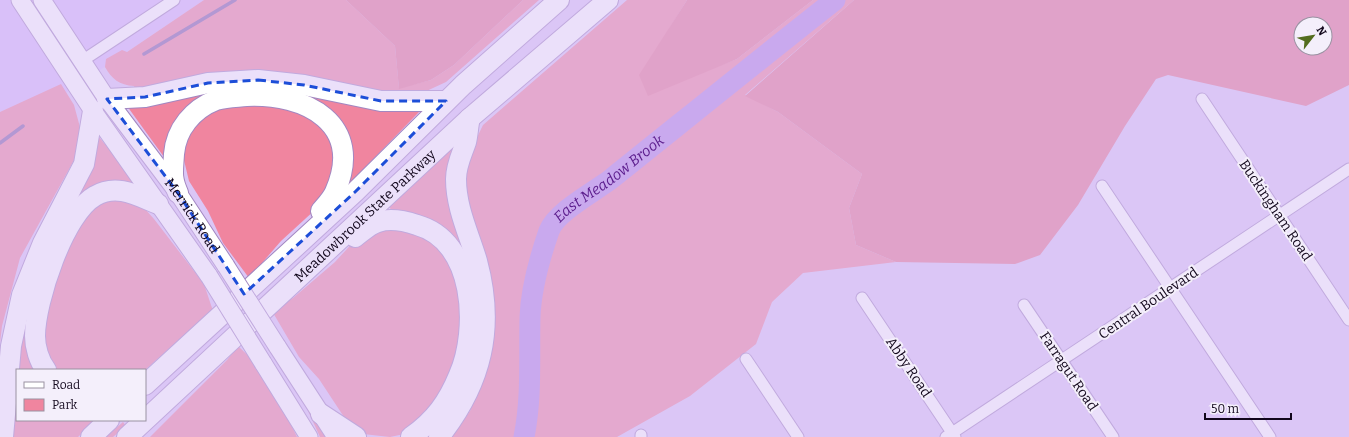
<svg xmlns="http://www.w3.org/2000/svg" width="1349" height="437" font-family="Bitter,serif">
<style>
.built{fill:#d7b9fc}
.green{fill:#f0859f}
.forest{fill:#e67692;fill-rule:evenodd}
.lines{fill:none;stroke-linecap:round;stroke-linejoin:round}
.stream{stroke:#8360a8;stroke-width:3.5}
.river{stroke:#b486e4;stroke-width:21}
.minor-casing{stroke:#a287c1;stroke-width:13}
.primary-casing{stroke:#a287c1;stroke-width:19}
.motorway-casing{stroke:#a287c1;stroke-width:22}
.minor{stroke:#fff;stroke-width:11}
.primary{stroke:#fff;stroke-width:17}
.motorway{stroke:#fff;stroke-width:20}
.primary-bridge-casing{stroke:#a287c1;stroke-width:19;stroke-linecap:butt}
.primary-bridge{stroke:#fff;stroke-width:17}
.marked{fill:none;stroke:#1d4ed8;stroke-width:3;stroke-dasharray:8 5;stroke-linejoin:round}
.labels{text-anchor:middle;stroke-width:4;stroke-linejoin:round;paint-order:stroke}
.street-label{font-size:14px;fill:#12071c;stroke:#f4effb}
.water-label{font-size:15px;font-style:italic;fill:#5b1c8c;stroke:#f4effb}
</style>
<rect width="100%" height="100%" fill="#dbc6f6"/>
<polygon class="built" points="0,0 204,0 60,97 10,108 0,112"/>
<g class="green">
<path d="M204,0h142l49,46 4,42 32,-8 23,-15 69,-65h16l-93,82 -26,12 -285,-3 -1,-5c-15,-1 -22,-7 -29,-19l1,-8 16,-9 5,2z"/>
<polygon points="627,0 687,0 669,29 713,68 737,59 813,0 854,0 745,95 778,112 862,174 849,208 856,245 896,262 803,273 772,302 756,344 690,396 617,437 452,437 470,411 487,362 464,192 469,154 483,125"/>
<polygon points="61,84 74,105 81,131 78,153 20,258 2,326 0,343 0,112"/>
<polygon points="236,85 416,106 419,112 339,194 336,118 225,92 168,157 164,157 127,106"/>
<polygon points="262,101 326,123 339,170 316,209 281,241 249,278 223,243 208,211 189,181 182,152 183,138 201,114 228,102"/>
<path d="M98,136l39,46 -3,5c-15,-4 -31,-4 -44,6 -35,27 -61,105 -60,149 0,8 7,20 11,28h-24v50h79l-18,17h-68c4,-64 8,-132 37,-191 19,-39 40,-67 51,-110z"/>
<path d="M459,138l3,3c-3,7 -6,14 -8,20 -11,40 14,81 23,118 10,41 3,89 -18,124 -7,12 -18,23 -27,34h-12c59,-42 81,-154 23,-206 -14,-12 -33,-15 -51,-18l-3,-8z"/>
<polygon points="112,194 145,209 154,219 204,284 212,308 218,312 199,322 145,370 53,370 43,349 41,322 63,255 81,217"/>
<polygon points="398,225 433,235 455,262 465,332 440,402 409,433 390,437 363,434 344,417 319,379 299,357 272,311 293,298 335,262 357,238"/>
<polygon points="238,346 259,366 276,394 297,437 150,437 227,360"/>
<polygon points="304,402 328,437 320,437"/>
<polygon points="123,422 126,426 113,437 106,437"/>
</g>
<g class="forest">
<polygon points="346,0 523,0 454,65 431,80 399,89 395,46"/>
<polygon points="687,0 813,0 737,59 648,96 639,75"/>
<path d="M854,0h495v85l-43,21 -138,-31 -12,4 -31,47 -47,79 -38,50 -25,9 -119,-2 -40,-17 -7,-37 13,-34 -84,-62 -33,-16zM1301,24h24v24h-24z"/>
</g>
<g class="lines">
<g class="stream">
<polyline points="144,54 235,0"/>
<polyline points="0,143 23,126"/>
</g>
<path class="river" id="s1" d="M524,437c8,-40 5,-80 6,-120 1,-28 10,-60 19,-86 7,-19 45,-39 62,-52 75,-60 149,-120 224,-179"/>
<g class="minor-casing">
<g id="minor">
<polyline points="82,61 174,0"/>
<polyline points="1202,99 1349,320"/>
<polyline points="1102,186 1270,437"/>
<polyline points="862,298 955,437"/>
<polyline points="1024,305 1113,437"/>
<polyline points="746,359 798,437"/>
<polyline points="641,435 641,437"/>
<polyline points="946,437 1349,169"/>
</g>
</g>
<g class="primary-casing">
<g id="primary">
<polyline points="20,0 93,111 209,276"/>
<path id="s2" d="M42,0l65,99 71,94 48,73"/>
<polyline points="277,346 336,437"/>
<polyline points="263,363 309,437"/>
</g>
</g>
<g class="motorway-casing">
<g id="motorway">
<polyline points="107,99 145,97 208,83 258,80 304,85 381,101 446,101"/>
<path d="M178,193c-7,-16 -5,-21 -4,-39 2,-25 19,-45 42,-54 10,-3 21,-3 30,-4 60,-3 119,28 89,96 -3,7 -9,13 -14,19"/>
<path d="M355,237c7,-5 15,-13 23,-15 12,-4 27,-1 39,3 58,16 62,104 42,150 -11,27 -24,45 -48,62"/>
<path d="M46,370c-7,-9 -11,-23 -11,-34 0,-34 29,-123 60,-140 22,-13 43,0 63,8"/>
<polyline points="145,385 355,192 463,85 559,0"/>
<polyline points="321,414 356,437"/>
<polyline points="3,437 11,346 22,295 43,243 84,164 93,111"/>
<polyline points="91,437 109,420"/>
<path id="s3" d="M127,437l343,-319 138,-118"/>
<path d="M439,437c43,-54 56,-109 38,-176 -8,-27 -21,-53 -21,-82 0,-14 6,-25 10,-37 2,-8 2,-17 4,-24"/>
</g>
</g>
<use href="#minor" class="minor"/>
<use href="#primary" class="primary"/>
<use href="#motorway" class="motorway"/>
<g class="primary-bridge-casing">
<g id="primary-bridge">
<polyline points="226,266 277,346"/>
<polyline points="209,276 263,363"/>
</g>
</g>
<use href="#primary-bridge" class="primary-bridge"/>
</g>
<path d="M0 0H1349V437H0ZM258,80l46,5 77,16h65l-91,91 -111,102 -66,-101 -71,-94 38,-2 63,-14z" fill="#dbc6f6" fill-opacity=".55" fill-rule="evenodd"/>
<path class="marked" d="M258,80l46,5 77,16h65l-91,91 -111,102 -66,-101 -71,-94 38,-2 63,-14z"/>
<g class="labels">
<g class="street-label">
<text transform="translate(1276 210) rotate(56)" y="5">Buckingham Road</text>
<text dy="5" stroke="none"><textPath href="#s3" startOffset="325">Meadowbrook State Parkway</textPath></text>
<text dy="5" stroke="none"><textPath href="#s2" startOffset="263">Merrick Road</textPath></text>
<text transform="translate(1148 303) rotate(-34)" y="5">Central Boulevard</text>
<text transform="translate(909 367) rotate(56)" y="5">Abby Road</text>
<text transform="translate(1069 371) rotate(56)" y="5">Farragut Road</text>
</g>
<g class="water-label">
<text dy="5" stroke="none"><textPath href="#s1" startOffset="289">East Meadow Brook</textPath></text>
</g>
</g>
<rect x="16" y="369" width="130" height="52" fill="#f4effb" stroke="#9a92a2"/>
<rect x="24" y="382" width="20" height="6" fill="#ffffff" stroke="#9a92a2"/>
<text x="52" y="389" font-size="12" fill="#12071c">Road</text>
<rect x="24" y="399" width="20" height="12" fill="#f0859f" stroke="#9a92a2"/>
<text x="52" y="409" font-size="12" fill="#12071c">Park</text>
<g transform="translate(1313 36) rotate(59)"><circle r="19" fill="#f4effb" stroke="#9a92a2"/>
<path d="M0-3L7 15L0 10L-7 15Z" fill="#546d1f"/>
<text y="-6" font-size="11" font-weight="bold" text-anchor="middle" fill="#12071c">N</text>
</g>
<path d="M1205 413v6h86v-6" fill="none" stroke="#12071c" stroke-width="2"/>
<text x="1211" y="413" font-size="12" fill="#12071c" stroke="#f4effb" stroke-width="3" paint-order="stroke">50 m</text>
</svg>
